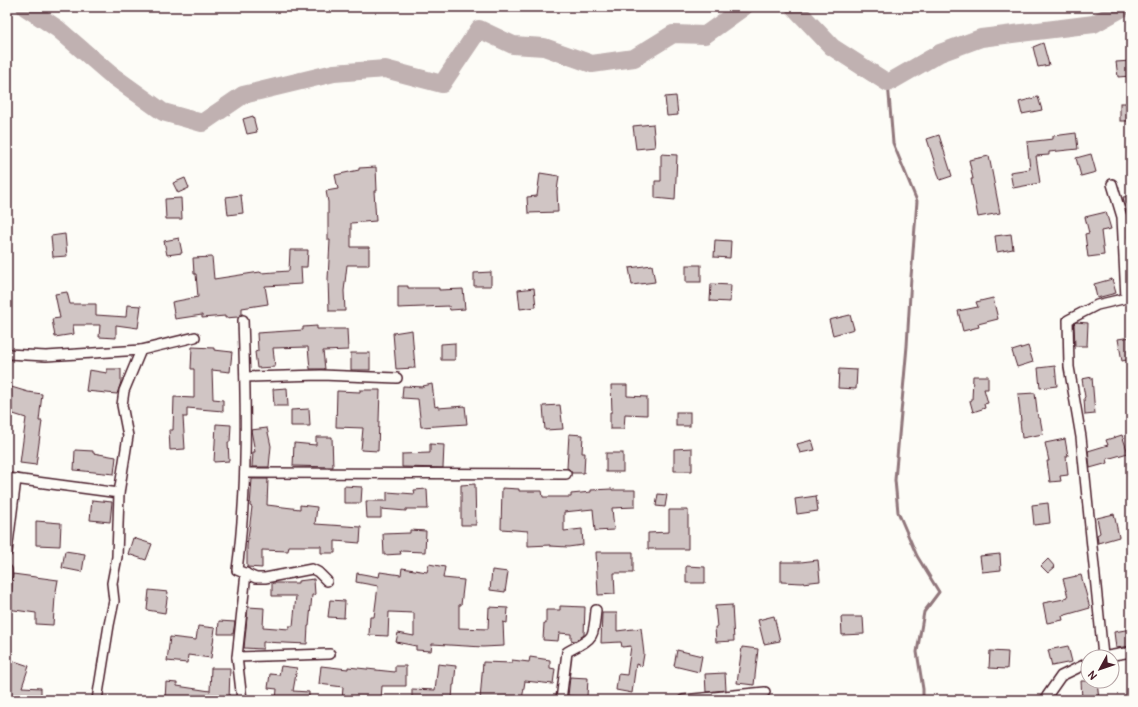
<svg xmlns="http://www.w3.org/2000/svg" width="1138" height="707" font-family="Pangolin,sans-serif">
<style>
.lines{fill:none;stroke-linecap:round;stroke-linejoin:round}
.stream{stroke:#91777b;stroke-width:3}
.river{stroke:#c0b1b1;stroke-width:18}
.building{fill:#d0c5c4;stroke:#4a1f2b}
.street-casing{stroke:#4a1f2b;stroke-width:12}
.street{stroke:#fdfcf7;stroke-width:9}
</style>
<rect width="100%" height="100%" fill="#fdfcf7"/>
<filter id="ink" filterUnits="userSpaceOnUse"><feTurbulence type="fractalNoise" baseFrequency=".025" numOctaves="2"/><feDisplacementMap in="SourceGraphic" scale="8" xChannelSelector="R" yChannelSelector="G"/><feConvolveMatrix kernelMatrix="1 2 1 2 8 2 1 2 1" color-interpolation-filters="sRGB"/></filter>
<g filter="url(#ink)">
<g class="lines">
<polyline class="stream" points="888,83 893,143 917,201 911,277 907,346 895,480 898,512 917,556 939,592 924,612 917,652 923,689 923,700"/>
<g class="river">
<polyline points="25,7 58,29 110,74 163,112 202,123 243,95 334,73 385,69 442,84 479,29 513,45 544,47 592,64 634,58 673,34 705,35 744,7"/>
<polyline points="794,7 832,47 888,83 940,53 981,38 1094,24 1121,9 1120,7"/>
</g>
</g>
<g class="building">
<polygon points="1043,43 1049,65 1038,67 1033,47"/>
<polygon points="1131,61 1131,76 1118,77 1116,62"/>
<polygon points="676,96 678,115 667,116 665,97"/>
<polygon points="1038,97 1042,110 1022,114 1019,102"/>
<rect x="1120" y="103" width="11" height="18"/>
<polygon points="253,116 257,132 247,134 243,119"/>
<polygon points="653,124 655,147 636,149 633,126"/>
<polygon points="1076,133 1078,149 1049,152 1049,155 1036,156 1040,183 1013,188 1010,172 1030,169 1027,142 1053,139 1053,136"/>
<polygon points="939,135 952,176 940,180 927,139"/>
<polygon points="661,154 677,155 675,200 655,198 655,181 661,181"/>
<polygon points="1091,154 1096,172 1081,176 1076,158"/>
<polygon points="989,156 1000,213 978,217 971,179 973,179 969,160"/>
<polygon points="376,167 377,191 374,191 376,221 351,223 351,247 369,247 369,265 347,265 344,291 345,311 329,311 328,279 330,240 328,240 328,202 326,191 338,189 335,175 359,170 359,168"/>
<polygon points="540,173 559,176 557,191 558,212 528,213 527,197 537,196"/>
<polygon points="185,178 189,188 178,193 173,183"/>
<polygon points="241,195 243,213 228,215 226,197"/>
<polygon points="1131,196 1131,221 1128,221 1123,197"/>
<polygon points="181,198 182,219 166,219 165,199"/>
<polygon points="1106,212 1111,229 1101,231 1104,255 1088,257 1085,234 1089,233 1085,217"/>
<polygon points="65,234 67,256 53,257 51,236"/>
<polygon points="1011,234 1013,249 997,252 995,236"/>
<polygon points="179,238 182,253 167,255 164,241"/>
<polygon points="715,240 731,241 730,258 714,257"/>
<polygon points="290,250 308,250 307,267 301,267 302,284 265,286 268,304 242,308 242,314 238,317 225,318 225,316 202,318 202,315 175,319 172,302 198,297 196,274 194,274 193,258 212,257 214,279 260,272 261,273 289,271"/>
<polygon points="652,265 655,282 632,285 629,268"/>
<rect x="686" y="265" width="15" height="17"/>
<polygon points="491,272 491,286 474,286 474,273"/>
<polygon points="1112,279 1116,293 1097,298 1094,284"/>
<polygon points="711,284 731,285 730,302 710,301"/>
<polygon points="398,286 408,286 408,288 439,288 439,290 463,289 465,309 450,310 449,306 398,308"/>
<polygon points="534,288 536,307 520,309 518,290"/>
<polygon points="67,292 70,304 96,304 96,315 126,317 127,305 141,306 138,328 116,325 116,338 99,337 100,325 73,325 74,334 55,337 52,319 60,318 55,294"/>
<polygon points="993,298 998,319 978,324 979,327 963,331 958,311 978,307 976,302"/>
<polygon points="850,315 854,329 833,335 829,320"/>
<polygon points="1076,322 1088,323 1087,346 1075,346 1074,324"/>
<polygon points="317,326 317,329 347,329 348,350 323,351 325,369 310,369 308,347 273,348 275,367 257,368 255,352 258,351 257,333 303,330 303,327"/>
<polygon points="412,330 415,368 396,369 393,333"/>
<polygon points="1131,337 1131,359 1122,361 1118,339"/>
<polygon points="455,343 455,360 441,360 441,344"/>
<polygon points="1028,346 1033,362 1017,367 1012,351"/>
<polygon points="192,347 214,348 214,350 232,352 230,372 212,370 213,399 223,400 223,411 187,408 187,417 183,417 185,449 170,450 169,430 173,430 174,397 194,398 194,369 191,369"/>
<rect x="351" y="353" width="19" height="17"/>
<polygon points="1055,366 1057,386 1040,388 1038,368"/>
<polygon points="107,369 121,369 121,382 117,394 86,391 89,370 107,373"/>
<polygon points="839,369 857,370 856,389 838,388"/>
<polygon points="973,376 988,376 988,389 984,389 988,403 984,404 985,408 973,412 970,401 972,400"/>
<polygon points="1092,377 1095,414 1085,415 1084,398 1085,397 1082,379"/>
<polygon points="432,384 435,407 438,406 438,408 465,406 467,424 421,427 418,399 402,398 403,386 424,387 423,386"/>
<polygon points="611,385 627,385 627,396 647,397 647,415 625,414 624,429 610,429 610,412 612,412"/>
<polygon points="8,386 28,392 42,394 39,421 42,421 36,465 20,463 26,418 7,412 7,391"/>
<polygon points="287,388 288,406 274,406 273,389"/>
<polygon points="360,390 380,390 378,451 361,450 363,428 336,427 337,391 360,392"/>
<polygon points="1035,393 1038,418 1040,418 1043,434 1022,438 1020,421 1021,421 1018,394"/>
<polygon points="560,405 563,429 545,430 543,406"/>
<polygon points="309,409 310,426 291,426 291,410"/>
<rect x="676" y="412" width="14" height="14"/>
<polygon points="216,424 231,425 230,442 228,442 229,461 214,462"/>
<polygon points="267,428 271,446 269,467 252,467 253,452 255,452 251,430"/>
<polygon points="569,434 583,435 582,453 585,453 584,473 572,473 569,469 567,468"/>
<polygon points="1122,435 1128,453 1107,459 1108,463 1090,468 1088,451 1108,445 1106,440"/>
<polygon points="316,437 332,437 333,467 293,466 294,443 316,445"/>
<polygon points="1065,439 1068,456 1066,456 1068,475 1060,476 1061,481 1050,482 1047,461 1049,461 1045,443"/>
<polygon points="812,440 815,450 800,453 797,444"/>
<polygon points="430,444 444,445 443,468 402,467 402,454 430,453"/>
<polygon points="692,448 692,471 674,471 674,449"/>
<polygon points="75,450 93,451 93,453 116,457 114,474 74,470"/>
<rect x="606" y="453" width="17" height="19"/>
<polygon points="252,479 268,479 267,505 300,509 300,505 317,507 315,524 361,527 360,543 335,541 335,553 321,553 321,546 289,546 288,551 262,550 262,568 247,567 247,546 252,507 250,506"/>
<polygon points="475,484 476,525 461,525 461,485"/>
<polygon points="344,486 362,487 361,503 344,503"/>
<polygon points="502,488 519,489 519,491 542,491 543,497 571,497 571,494 591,492 591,490 612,489 612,490 635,490 635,507 612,508 614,530 595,531 593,509 564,512 564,531 582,529 583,545 568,547 550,546 550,545 528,546 528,531 501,529"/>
<polygon points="427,489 428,509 406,509 406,511 381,509 381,518 367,518 366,501 387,501 387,492 415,494 414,490"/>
<polygon points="658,494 667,495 665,507 656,506"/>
<polygon points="816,496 818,511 797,514 795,499"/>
<polygon points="92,500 112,502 110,522 90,520"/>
<polygon points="1048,503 1050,523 1034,525 1032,505"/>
<polygon points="669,510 688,510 688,549 648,549 648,533 669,532"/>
<polygon points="1114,514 1119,537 1098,543 1097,535 1100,533 1097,518"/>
<polygon points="36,521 61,523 60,546 36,545"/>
<polygon points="410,530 426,531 425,552 400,551 401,554 384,555 383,534 410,533"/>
<polygon points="133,538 152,544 146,560 128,554"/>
<polygon points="65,551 85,554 82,572 62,568"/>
<polygon points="596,552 633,552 633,573 614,573 615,594 598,595"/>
<polygon points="1000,554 1001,570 982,572 980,556"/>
<polygon points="1048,559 1055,567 1048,573 1041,566"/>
<polygon points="818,560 820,581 802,583 781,582 781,562 801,562"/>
<polygon points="429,564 445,567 443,578 464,580 461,605 459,605 459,628 488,629 489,607 508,608 507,623 503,622 504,646 483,647 432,644 431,651 416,650 416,646 396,642 398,633 414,636 414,613 389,612 388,636 369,635 370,617 374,617 378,586 356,582 357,573 379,577 380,572 401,575 402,568 427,572"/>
<polygon points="686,566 705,567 705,583 686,583"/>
<polygon points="492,570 508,572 505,592 490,590"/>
<polygon points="13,574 58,580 55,597 53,625 36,624 36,613 7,609 7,598 11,598"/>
<polygon points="1081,575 1090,608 1062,616 1063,620 1047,623 1043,603 1064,599 1064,598 1068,597 1063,579"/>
<polygon points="314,579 315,595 312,595 309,626 308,626 307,644 263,642 263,649 244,648 248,607 264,608 263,627 289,629 289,626 293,626 296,596 272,596 272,583 298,583 298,581"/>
<polygon points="149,590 168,592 165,613 147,610"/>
<polygon points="330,600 345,601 344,618 328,617"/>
<polygon points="732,605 734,641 716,642 715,627 717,627 715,606"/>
<polygon points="560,606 585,607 584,635 575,641 571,640 571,634 559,633 558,641 543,640 544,623 546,624 546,610 560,610"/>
<polygon points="602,613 617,613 617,631 641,628 644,654 642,666 636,664 632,693 616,690 618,674 627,675 631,646 622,647 621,642 601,643"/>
<polygon points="774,616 780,641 764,644 758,620"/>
<polygon points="841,617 863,617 864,634 842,635"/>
<polygon points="219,621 235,622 233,634 218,634"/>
<polygon points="198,626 215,628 211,658 188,655 187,663 167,661 170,637 196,640"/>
<polygon points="1131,629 1131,646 1116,648 1114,632"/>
<polygon points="1068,646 1072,662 1052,666 1048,650"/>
<polygon points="742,647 758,649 754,685 737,683"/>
<polygon points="677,650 702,656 699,672 674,666"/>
<polygon points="990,651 1008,652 1007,669 989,668"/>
<polygon points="530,657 550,660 550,668 555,669 553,684 525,681 522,700 480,700 483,662 512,663 512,660 529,662"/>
<polygon points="11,660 29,666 22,687 41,688 41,700 7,700 7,671"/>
<polygon points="438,664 456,666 454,685 453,685 452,700 412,700 412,689 435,690"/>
<polygon points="281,666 297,668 293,691 309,692 309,700 276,700 277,689 268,688 270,674 279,675"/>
<polygon points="321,666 348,669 348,667 395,672 395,666 406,666 406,686 382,686 381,700 342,700 343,687 319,684"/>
<polygon points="211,668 230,668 229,700 165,700 166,682 177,683 177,686 210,691"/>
<polygon points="725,673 726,690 706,692 705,674"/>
<polygon points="570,677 588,678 587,697 568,696"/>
<polygon points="1081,681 1097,681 1099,700 1082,700"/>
</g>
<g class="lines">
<g class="street-casing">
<g id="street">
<polyline points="1112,184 1122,217 1126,298"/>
<path d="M243,320c3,84 5,167 -6,250l19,8h9l47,-9 6,3 9,9"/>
<polyline points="7,354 46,356 141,350 195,337"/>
<polyline points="245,377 321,375 397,378"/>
<polyline points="245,473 566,474"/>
<polyline points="7,478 119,493"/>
<polyline points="7,552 16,479"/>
<polyline points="7,570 7,576"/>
<polyline points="1103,656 1081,437 1069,367 1068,320 1097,305 1131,297"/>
<polyline points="237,657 330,654"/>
<polyline points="1102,657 1131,652"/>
<polyline points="97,700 109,625 114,601 112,583 117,557 119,493 128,436 122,405 124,391 141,350"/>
<polyline points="242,700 237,657 246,573"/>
<path d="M561,700l6,-48c27,-15 26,-11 29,-42"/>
<polyline points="683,700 765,692"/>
<polyline points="1047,700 1047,696 1061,676 1088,663"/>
</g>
</g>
<use href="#street" class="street"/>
</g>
</g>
<rect width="1138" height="707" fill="none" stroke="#fdfcf7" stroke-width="24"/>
<rect x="12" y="12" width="1114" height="683" fill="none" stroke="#4a1f2b" stroke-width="1.5" filter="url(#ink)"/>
<g transform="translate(1100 669) rotate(230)"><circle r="19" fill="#fdfcf7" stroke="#b5a4a5"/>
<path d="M0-3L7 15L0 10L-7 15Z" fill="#4a1f2b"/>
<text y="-6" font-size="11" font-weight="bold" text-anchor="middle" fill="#4a1f2b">N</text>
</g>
</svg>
